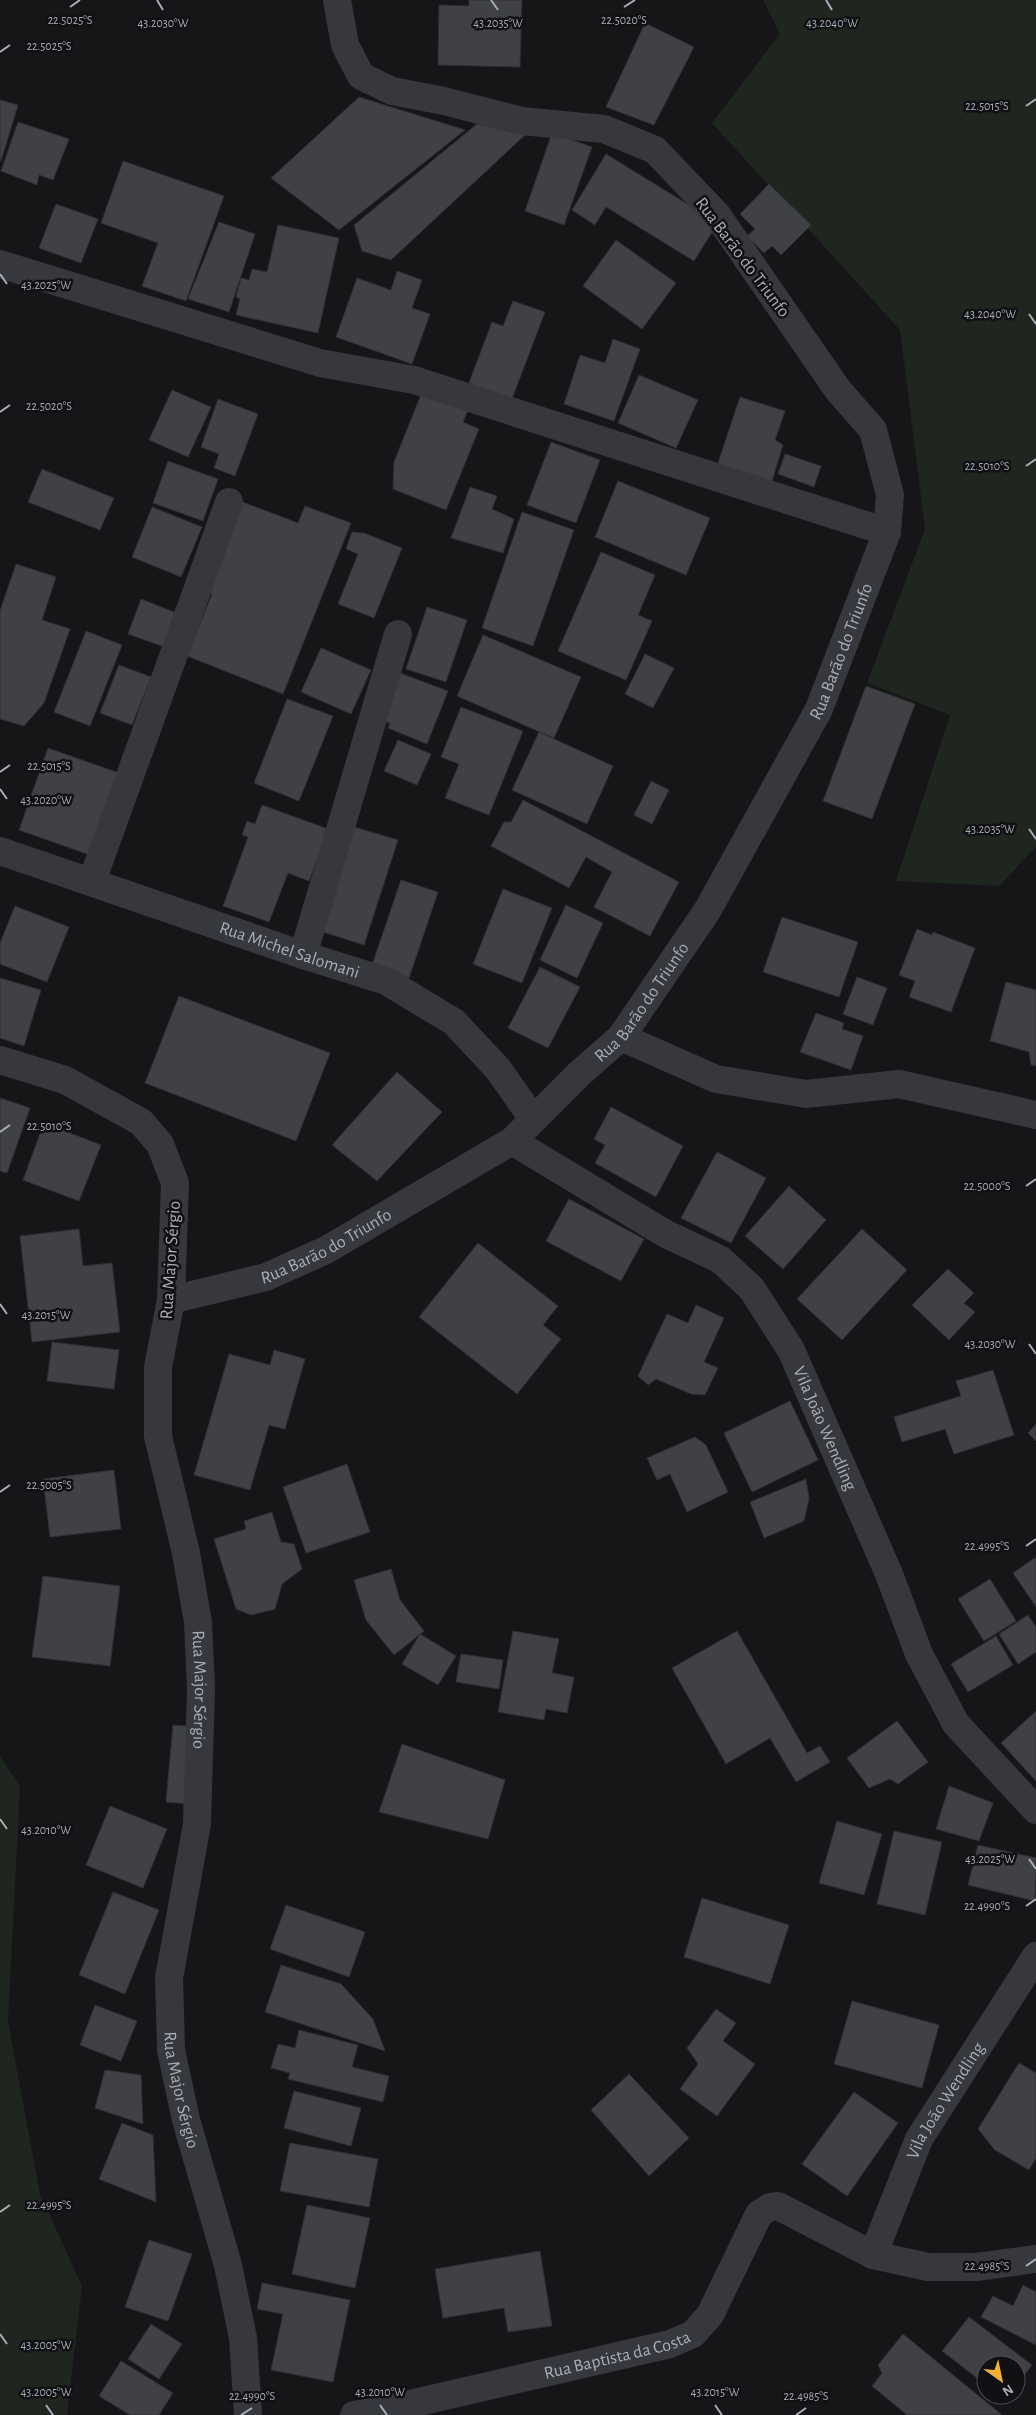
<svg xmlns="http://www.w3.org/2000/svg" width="1036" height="2415" font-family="'Alegreya Sans',sans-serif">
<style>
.green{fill:#1e261f}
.building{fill:#404145;stroke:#303034}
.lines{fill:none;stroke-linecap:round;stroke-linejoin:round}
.minor{stroke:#37383d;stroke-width:28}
.ticks{fill:none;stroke:#a8adb8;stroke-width:2}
.labels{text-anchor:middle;stroke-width:5;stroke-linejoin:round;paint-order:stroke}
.street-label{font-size:18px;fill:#a8adb8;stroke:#111113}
.ticks-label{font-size:12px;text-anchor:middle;fill:#a8adb8;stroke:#111113;stroke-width:5;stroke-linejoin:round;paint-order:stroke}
</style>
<rect width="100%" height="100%" fill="#161618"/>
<g class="green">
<polygon points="763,0 1036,0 1036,847 999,886 896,881 950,715 867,683 925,529 900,330 712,123 780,34"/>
<polygon points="0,1756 20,1787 8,2022 40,2194 82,2286 67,2415 0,2415"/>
</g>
<g class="building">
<polygon points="469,0 522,0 520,67 438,65 439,5 469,6"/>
<polygon points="645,23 694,47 654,125 606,107"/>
<polygon points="359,97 465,130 339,230 271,178"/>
<polygon points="0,100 18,105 1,161 0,161"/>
<polygon points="18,122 69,139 53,180 39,175 37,185 1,171"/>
<polygon points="477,124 525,135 391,260 362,251 354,225"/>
<polygon points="552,133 592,147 564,225 525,211"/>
<polygon points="606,154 718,223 694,261 606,207 595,225 572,210"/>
<polygon points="123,161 224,196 186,301 142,286 158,243 101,223"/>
<polygon points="769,184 811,225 781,255 772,246 764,253 747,236 755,229 740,214"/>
<polygon points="56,204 98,219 81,263 39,248"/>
<polygon points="219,222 255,234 229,312 188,299"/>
<polygon points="278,225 339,238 318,333 236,315 240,299 236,297 241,278 249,280 252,269 267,272"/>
<polygon points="616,240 676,283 642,329 583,286"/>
<polygon points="397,271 422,280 412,308 430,314 412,364 336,337 357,278 391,290"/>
<polygon points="513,301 545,312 510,404 467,388 492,322 503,326"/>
<polygon points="613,339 640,349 614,421 564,404 580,355 605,363"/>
<polygon points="639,375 698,400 676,448 618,423"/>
<polygon points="172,390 211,407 188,457 149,440"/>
<polygon points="422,392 468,410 463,422 479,429 446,510 393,489 394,462"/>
<polygon points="740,397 785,411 775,440 783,445 769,491 714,475"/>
<polygon points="218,399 258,414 235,476 214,468 219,454 201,447"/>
<polygon points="551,442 600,460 576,523 527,505"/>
<polygon points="785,454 821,466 814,487 778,474"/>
<polygon points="168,461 218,479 203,521 153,503"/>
<polygon points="42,469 114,498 100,530 28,502"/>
<polygon points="618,481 710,518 686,575 595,537"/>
<polygon points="470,487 497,496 492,509 514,519 503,553 451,538"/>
<polygon points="240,501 298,523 305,506 351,523 283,694 187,656 212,594 207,587"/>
<polygon points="152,507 202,527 181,577 132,557"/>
<polygon points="522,512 574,530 533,646 482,628"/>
<polygon points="352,532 364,533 402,548 374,618 338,604 358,554 346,549"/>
<polygon points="601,552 655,575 638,615 652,621 626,680 558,651"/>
<polygon points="16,564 56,577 42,620 70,629 44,703 24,726 0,719 0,611"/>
<polygon points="141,599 179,614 167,648 128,634"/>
<polygon points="427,607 467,620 446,682 406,669"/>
<polygon points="86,631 122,645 90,726 54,712"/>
<polygon points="483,635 581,677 554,738 457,696"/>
<polygon points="321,648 371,670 351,714 301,692"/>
<polygon points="645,654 674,668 653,708 625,694"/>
<polygon points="119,665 151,677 132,725 100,713"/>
<polygon points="400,673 448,691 427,744 388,728 390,723 381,720"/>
<polygon points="866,686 915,704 872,819 823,801"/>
<polygon points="287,699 333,716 299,801 254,783"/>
<polygon points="461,707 523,731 489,815 445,798 459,764 441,757"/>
<polygon points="539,732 613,766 587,824 512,790"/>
<polygon points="398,740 431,754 417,785 384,771"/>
<polygon points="48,748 119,773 90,855 19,830"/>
<polygon points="651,781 669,790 652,824 634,815"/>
<polygon points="523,800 679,882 650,936 594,907 612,872 586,857 569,888 491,846 504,822 511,822"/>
<polygon points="262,805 328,829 309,881 288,873 269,922 223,906 248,837 242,835 247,821 255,824"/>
<polygon points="351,826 398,840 364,945 317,930"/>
<polygon points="401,880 438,892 409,978 372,965"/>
<polygon points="503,889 552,908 522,983 473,964"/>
<polygon points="566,905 603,923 577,978 540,960"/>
<polygon points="15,906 69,927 47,982 0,964 0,943"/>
<polygon points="782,917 858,942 839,997 763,972"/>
<polygon points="917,929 932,935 933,932 975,948 951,1012 909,997 915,981 899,975"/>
<polygon points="540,967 580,987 548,1048 508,1028"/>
<polygon points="857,977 887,988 873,1025 843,1014"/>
<polygon points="0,978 41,990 24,1046 0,1038"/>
<polygon points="1006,982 1036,990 1036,1066 1031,1065 1029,1052 990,1041"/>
<polygon points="179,996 330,1053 296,1141 145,1083"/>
<polygon points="816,1013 844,1023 842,1029 863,1036 851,1070 800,1052"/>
<polygon points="397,1072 442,1112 377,1181 332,1145"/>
<polygon points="0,1098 30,1108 7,1173 0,1171"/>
<polygon points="611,1107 683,1146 656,1197 595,1163 605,1145 594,1139"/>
<polygon points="44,1123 101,1145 79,1201 23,1180"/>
<polygon points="717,1152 766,1178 731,1243 681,1218"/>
<polygon points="789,1186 826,1220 783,1269 745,1236"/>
<polygon points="569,1199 644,1239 621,1281 546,1241"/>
<polygon points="79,1229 83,1266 112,1263 120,1332 32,1342 20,1236"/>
<polygon points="862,1229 907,1270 842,1340 797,1299"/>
<polygon points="478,1243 558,1306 543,1325 561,1339 517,1394 419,1317"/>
<polygon points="948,1269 974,1293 964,1303 975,1312 949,1340 912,1305"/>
<polygon points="696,1305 724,1318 704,1362 718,1368 705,1395 691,1394 656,1379 648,1385 638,1376 667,1314 688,1323"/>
<polygon points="52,1342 119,1350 114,1389 47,1381"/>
<polygon points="274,1350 305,1359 285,1429 269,1425 250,1490 194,1475 229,1354 270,1365"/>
<polygon points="993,1370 1014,1435 954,1454 945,1429 902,1442 894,1417 961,1396 956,1381"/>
<polygon points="790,1401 818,1460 752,1492 724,1433"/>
<polygon points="1036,1424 1036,1441 1028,1433"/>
<polygon points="695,1437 706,1445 728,1492 687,1512 670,1474 657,1480 647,1458"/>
<polygon points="347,1464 370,1532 306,1553 283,1487"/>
<polygon points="114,1470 121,1529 50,1537 43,1479"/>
<polygon points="806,1479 809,1499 804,1521 764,1538 750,1502"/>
<polygon points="272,1512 281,1542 294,1544 302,1569 282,1584 275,1609 251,1615 236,1609 214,1539 246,1529 244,1521"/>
<polygon points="1036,1557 1036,1607 1013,1573"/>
<polygon points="391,1569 400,1600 424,1631 394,1655 366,1620 354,1580"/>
<polygon points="43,1576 120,1586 110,1666 32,1657"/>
<polygon points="990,1579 1016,1621 984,1641 958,1599"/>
<polygon points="1028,1615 1036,1627 1036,1652 1018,1664 999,1634"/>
<polygon points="513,1631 559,1639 552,1673 574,1677 567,1713 546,1709 544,1720 498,1712"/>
<polygon points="737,1631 807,1753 820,1746 830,1762 796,1782 770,1738 726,1764 672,1668"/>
<polygon points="420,1634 456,1656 438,1685 402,1664"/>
<polygon points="996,1636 1013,1665 968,1692 951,1664"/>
<polygon points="461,1654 503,1660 499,1689 456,1682"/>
<polygon points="1036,1711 1036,1781 1001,1743"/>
<polygon points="897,1721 928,1762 898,1784 890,1779 869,1788 847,1758"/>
<polygon points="173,1725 197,1727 190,1804 166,1802"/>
<polygon points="402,1744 505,1780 488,1839 379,1812"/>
<polygon points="949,1786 993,1803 979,1841 936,1829"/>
<polygon points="110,1806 167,1829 143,1888 86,1865"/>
<polygon points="837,1821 882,1834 864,1895 819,1883"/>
<polygon points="894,1831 942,1842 925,1915 877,1904"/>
<polygon points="978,1845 1036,1858 1035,1901 968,1885"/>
<polygon points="113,1892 159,1910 125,1994 79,1975"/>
<polygon points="702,1898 789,1925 770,1984 684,1957"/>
<polygon points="286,1905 365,1932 349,1977 270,1949"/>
<polygon points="281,1965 341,1984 373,2019 385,2051 265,2012"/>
<polygon points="852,2001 939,2025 922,2088 834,2064"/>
<polygon points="95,2005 137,2021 121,2061 80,2045"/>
<polygon points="716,2009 736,2023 723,2041 755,2064 717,2116 680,2089 698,2064 687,2048"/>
<polygon points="299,2030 358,2045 352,2067 389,2076 383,2102 288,2079 290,2073 271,2068 278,2044 295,2048"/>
<polygon points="1019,2063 1036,2073 1036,2158 1029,2170 995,2150 978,2129"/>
<polygon points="105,2070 141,2075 143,2124 95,2108"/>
<polygon points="629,2074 689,2138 649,2176 591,2110"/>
<polygon points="294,2091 361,2108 351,2146 284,2128"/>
<polygon points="854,2092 898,2123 847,2196 802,2164"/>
<polygon points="122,2123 153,2135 156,2202 99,2179"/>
<polygon points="290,2143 378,2159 369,2207 280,2191"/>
<polygon points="307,2205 370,2218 355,2288 292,2274"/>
<polygon points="149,2240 192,2254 168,2321 125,2307"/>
<polygon points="540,2251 552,2326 508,2332 504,2308 443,2318 435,2269"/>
<polygon points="262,2283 350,2300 333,2382 271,2370 283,2314 257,2309"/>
<polygon points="1023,2285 1036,2292 1036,2345 981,2317 993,2296 1013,2306"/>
<polygon points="969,2317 1032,2365 1016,2386 1016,2365 986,2365 986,2385 942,2351"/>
<polygon points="151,2324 182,2344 159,2379 128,2359"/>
<polygon points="903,2334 1002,2415 907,2415 872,2386 882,2373 878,2365"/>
<polygon points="121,2361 173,2393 159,2415 130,2415 99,2396"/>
</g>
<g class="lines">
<g class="minor">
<polyline points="0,264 320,363 414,380 887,532"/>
<path id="s1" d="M0,851l303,104 83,26 68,41 44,47 35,50"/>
<polyline points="92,881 229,502"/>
<polyline points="303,955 398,634"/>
<polyline points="621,1037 716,1079 806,1094 899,1084 1036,1115"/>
<path id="s2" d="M0,1060l65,20 76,42 19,22 15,39 -4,117 -13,67v69l28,117 12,69 3,66 -4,136 -28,154 2,72 15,70 42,145 15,73 5,77"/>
<path id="s3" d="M512,1141l154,93 55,26 31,29 39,61 98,224 30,80 37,70 80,86"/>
<path id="s4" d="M171,1300l95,-23 60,-27 186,-109 67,-67 42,-37 86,-126 112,-202 68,-177 3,-37 -17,-65 -35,-40 -121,-175 -62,-65 -51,-21 -82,-8 -78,-20 -52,-10 -31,-15 -16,-31 -8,-45"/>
<path id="s5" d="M873,2255l46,-116 117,-183"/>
<path id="s6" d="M354,2415l52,-10 264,-61 23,-10 17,-19 49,-101 11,-7 8,-1 95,49 55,12h48l60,-8"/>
</g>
</g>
<path class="ticks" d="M157,0l6,10M491,0l7,10M826,0l6,10M70,7l10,-7M624,7l11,-7M0,52l10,-7M1026,106l10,-7M0,274l7,10M1029,314l7,10M0,412l10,-7M1026,466l10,-7M0,772l10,-7M0,789l7,10M1029,829l7,10M0,1132l10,-7M1026,1186l10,-7M0,1304l7,10M1029,1344l7,10M0,1492l10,-7M1026,1546l10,-7M0,1819l7,10M1029,1859l7,10M1026,1906l10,-7M0,2212l10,-7M1026,2266l10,-7M0,2334l7,10M46,2405l7,10M380,2405l7,10M715,2405l7,10M241,2415l11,-7M796,2415l10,-7"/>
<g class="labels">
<g class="street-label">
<text transform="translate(743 257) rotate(53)" y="6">Rua Barão do Triunfo</text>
<text dy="6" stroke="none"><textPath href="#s4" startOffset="975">Rua Barão do Triunfo</textPath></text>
<text dy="6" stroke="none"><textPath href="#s1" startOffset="306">Rua Michel Salomani</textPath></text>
<text dy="6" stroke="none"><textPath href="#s4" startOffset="570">Rua Barão do Triunfo</textPath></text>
<text dy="6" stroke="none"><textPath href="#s4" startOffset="165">Rua Barão do Triunfo</textPath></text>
<text transform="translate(170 1260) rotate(-86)" y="6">Rua Major Sérgio</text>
<text dy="6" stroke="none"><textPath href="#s3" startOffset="441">Vila João Wendling</textPath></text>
<text dy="6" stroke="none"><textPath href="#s2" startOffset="738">Rua Major Sérgio</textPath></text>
<text dy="6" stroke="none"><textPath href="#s2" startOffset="1142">Rua Major Sérgio</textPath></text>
<text dy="6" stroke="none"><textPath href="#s5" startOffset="171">Vila João Wendling</textPath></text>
<text dy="6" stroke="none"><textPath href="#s6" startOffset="270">Rua Baptista da Costa</textPath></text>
</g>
</g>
<g class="ticks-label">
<text x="70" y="24">22.5025°S</text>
<text x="624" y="24">22.5020°S</text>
<text x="163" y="27">43.2030°W</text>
<text x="498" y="27">43.2035°W</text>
<text x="832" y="27">43.2040°W</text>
<text x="49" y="50">22.5025°S</text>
<text x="987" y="110">22.5015°S</text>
<text x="46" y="289">43.2025°W</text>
<text x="990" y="318">43.2040°W</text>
<text x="49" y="410">22.5020°S</text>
<text x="987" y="470">22.5010°S</text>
<text x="49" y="770">22.5015°S</text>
<text x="46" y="804">43.2020°W</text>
<text x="990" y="833">43.2035°W</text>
<text x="49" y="1130">22.5010°S</text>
<text x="987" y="1190">22.5000°S</text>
<text x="46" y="1319">43.2015°W</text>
<text x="990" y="1348">43.2030°W</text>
<text x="49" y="1489">22.5005°S</text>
<text x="987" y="1550">22.4995°S</text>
<text x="46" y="1834">43.2010°W</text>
<text x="990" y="1863">43.2025°W</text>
<text x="987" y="1910">22.4990°S</text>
<text x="49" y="2209">22.4995°S</text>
<text x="987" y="2270">22.4985°S</text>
<text x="46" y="2349">43.2005°W</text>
<text x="46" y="2396">43.2005°W</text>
<text x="380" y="2396">43.2010°W</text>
<text x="715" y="2396">43.2015°W</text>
<text x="252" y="2400">22.4990°S</text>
<text x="806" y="2400">22.4985°S</text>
</g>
<g transform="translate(1001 2380) rotate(147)"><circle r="24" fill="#111113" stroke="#4d4f55"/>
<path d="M0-4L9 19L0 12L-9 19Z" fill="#f2b134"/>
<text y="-8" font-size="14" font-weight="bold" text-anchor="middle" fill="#a8adb8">N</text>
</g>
</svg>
